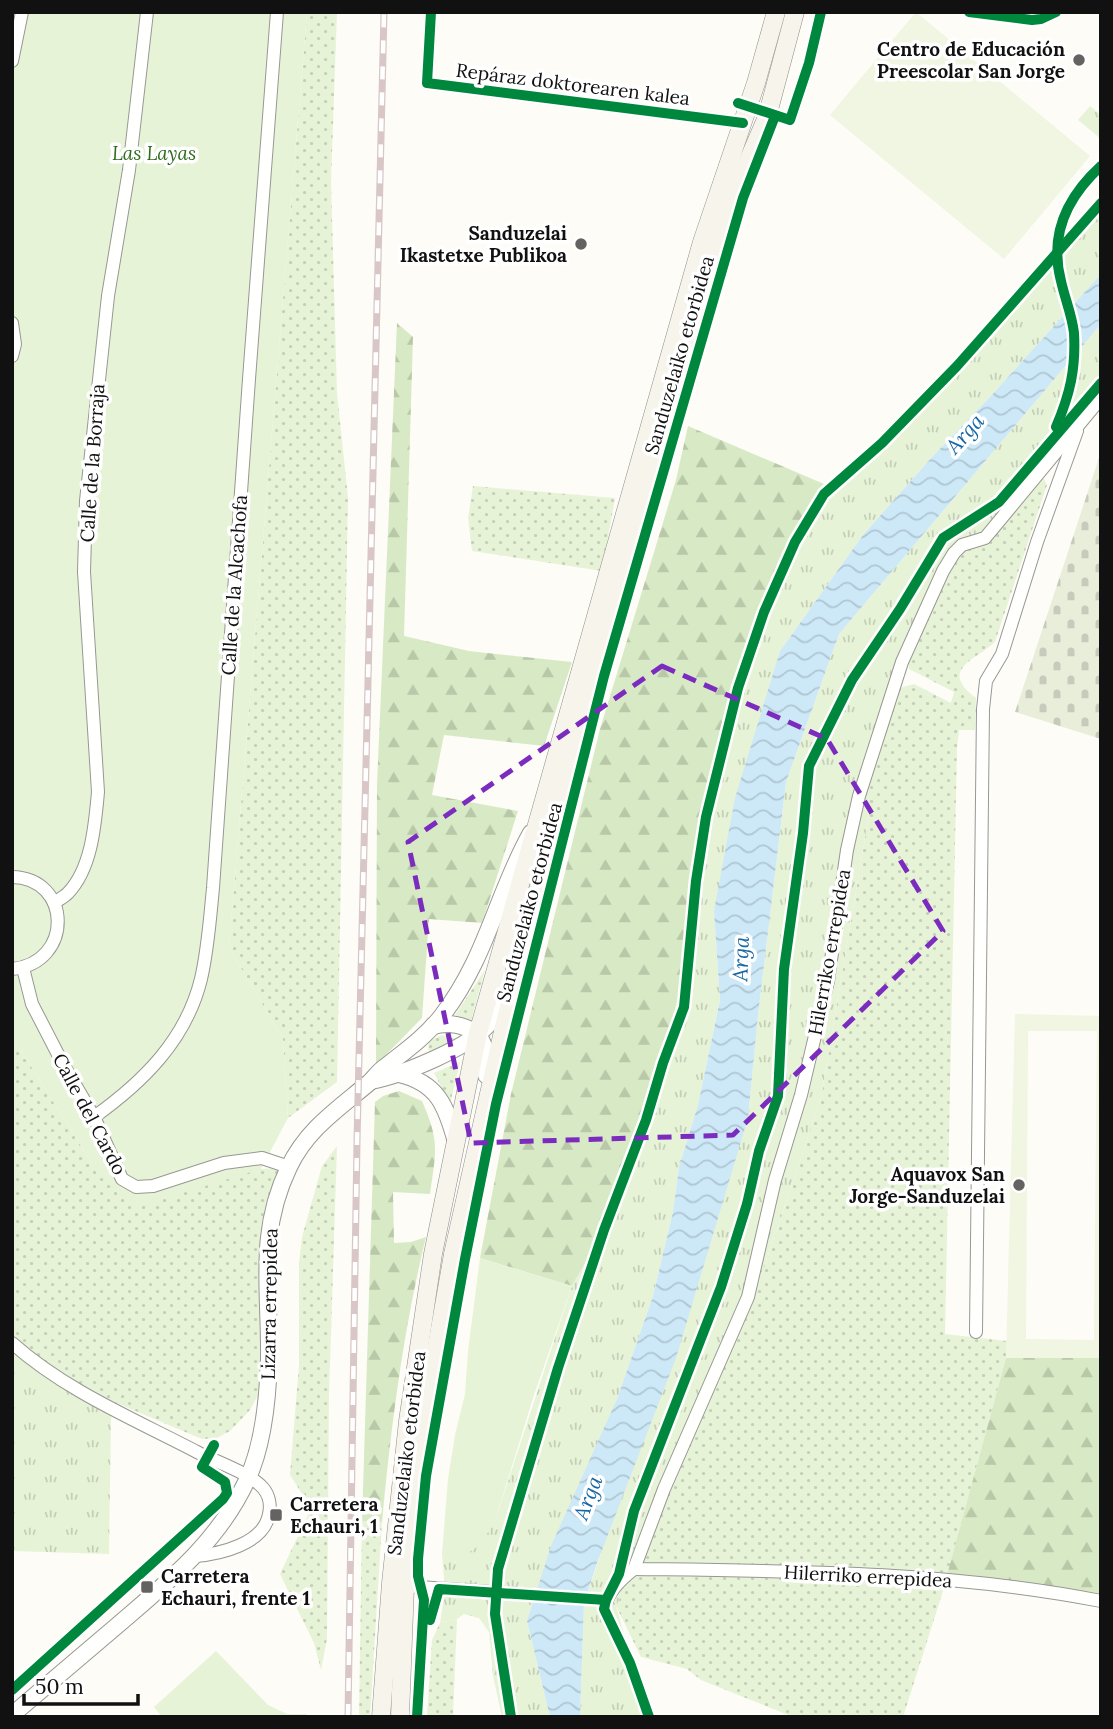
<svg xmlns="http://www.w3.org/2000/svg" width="1113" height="1729" font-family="Lora,serif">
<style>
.grass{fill:url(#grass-dots)}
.forest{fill:url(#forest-firs)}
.cemetery{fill:url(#cemetery-stones)}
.park{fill:url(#park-tufts)}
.garden{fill:#e7f3d7}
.pitch{fill:#f0f6e1;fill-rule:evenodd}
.water{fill:url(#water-waves)}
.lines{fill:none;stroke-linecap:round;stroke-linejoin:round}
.minor-casing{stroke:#979795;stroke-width:14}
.tertiary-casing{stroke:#979795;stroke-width:18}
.secondary-casing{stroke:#8e8d8b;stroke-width:19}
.minor{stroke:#fffffe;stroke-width:12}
.tertiary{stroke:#fffffe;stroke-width:16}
.secondary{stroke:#f6f4eb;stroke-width:18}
.rail-casing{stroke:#d9c6c7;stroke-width:7}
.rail{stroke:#fff;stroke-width:4.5;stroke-dasharray:13;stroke-linecap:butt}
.cycleway-casing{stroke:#fff;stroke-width:15}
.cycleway{stroke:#00873e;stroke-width:10}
.marked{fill:none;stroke:#7b2cbf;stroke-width:5;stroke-dasharray:14 9;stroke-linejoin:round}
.poi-dot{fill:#646362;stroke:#fff;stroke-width:2.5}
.labels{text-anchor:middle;stroke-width:7;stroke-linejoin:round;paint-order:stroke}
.poi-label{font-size:19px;font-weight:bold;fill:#111;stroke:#fff;text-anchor:end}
.street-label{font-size:19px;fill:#111;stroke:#fff}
.park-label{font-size:19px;font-style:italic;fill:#2f6b1f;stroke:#fff}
.water-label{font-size:21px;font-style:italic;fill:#1768a6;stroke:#fff}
</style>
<defs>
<pattern id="grass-dots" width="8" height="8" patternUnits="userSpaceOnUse" patternTransform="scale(1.75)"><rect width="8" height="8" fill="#e7f3d7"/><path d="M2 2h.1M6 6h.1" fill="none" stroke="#c5cfb8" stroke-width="1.8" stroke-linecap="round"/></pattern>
<pattern id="forest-firs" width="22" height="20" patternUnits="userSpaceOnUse" patternTransform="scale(1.75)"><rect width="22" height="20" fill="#d8eac5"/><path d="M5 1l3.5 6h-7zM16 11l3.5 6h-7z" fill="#b8c8a8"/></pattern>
<pattern id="cemetery-stones" width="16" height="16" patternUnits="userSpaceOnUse" patternTransform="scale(1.75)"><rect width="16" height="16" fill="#e9eedb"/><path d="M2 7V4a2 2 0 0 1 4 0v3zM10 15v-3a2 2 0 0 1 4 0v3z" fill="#c7cbbb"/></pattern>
<pattern id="park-tufts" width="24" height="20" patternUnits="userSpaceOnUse" patternTransform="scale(1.75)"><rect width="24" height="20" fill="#e7f3d7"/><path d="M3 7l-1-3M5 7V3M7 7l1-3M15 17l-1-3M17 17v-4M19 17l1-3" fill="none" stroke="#c5cfb8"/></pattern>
<pattern id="water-waves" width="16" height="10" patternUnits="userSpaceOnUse" patternTransform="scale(1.75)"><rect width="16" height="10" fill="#cde8f7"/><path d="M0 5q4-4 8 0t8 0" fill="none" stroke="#afc6d3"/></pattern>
</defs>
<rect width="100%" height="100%" fill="#fdfcf7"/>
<g class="grass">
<polygon points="307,12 337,12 331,182 337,393 348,498 337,1082 288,1118 283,1039 229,948"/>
<path d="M1039,479h5l3,6 -52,157c-18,17 -58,28 -19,56l-1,32h-16l-2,17 -12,587 62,7 -1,17 -63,233 -40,126h-110l-92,-37 -14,-11 -46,-12 -25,-51 141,-317 64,-191 49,-290 -5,-10 35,-110 14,-4 37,19 3,-11 -45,-23v-6l46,-104z"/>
<polygon points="473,486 615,498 602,571 472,551 468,518"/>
<polygon points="485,970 471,1020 455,1015"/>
<polygon points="442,1035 460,1040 430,1053 428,1048 429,1041"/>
<polygon points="12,1036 93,1165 261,1169 289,1167 266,1254 268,1377 250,1410 230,1431 217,1438 202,1439 57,1378 12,1343"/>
<polygon points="460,1062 450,1104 434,1073"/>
<polygon points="337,1146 329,1395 327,1639 321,1670 314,1643 280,1574 309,1513 304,1497 290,1475 299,1365 299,1263 302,1237 322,1166"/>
<polygon points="362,1521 382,1522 370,1717 359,1717"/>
<polygon points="457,1619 453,1717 427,1717 432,1640 440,1623"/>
</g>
<g class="forest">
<polygon points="397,323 413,337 404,636 469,651 572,662 544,746 444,735 432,795 518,811 482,923 429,919 422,1018 376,1065 377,785"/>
<polygon points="688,426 831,487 795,542 738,688 706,817 678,1026 604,1230 572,1286 480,1258 511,1094 600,729 676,480"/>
<path d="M399,1091l23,10c18,41 14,50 8,93l-37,-2 1,51 17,-1 15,-5c-23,94 -35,189 -44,285l-20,-1 13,-419 8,-6z"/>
<polygon points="1006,1358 1101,1358 1101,1601 946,1579"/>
</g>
<polygon class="cemetery" points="1101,452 1101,739 1015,712"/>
<g class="park">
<polygon points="1090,106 1101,115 1101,139 1078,120"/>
<polygon points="1101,206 1101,274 989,398 932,457 863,535 780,651 714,911 720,1000 698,1105 679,1167 673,1212 653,1296 617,1399 527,1621 550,1717 502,1717 493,1676 489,1632 479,1618 464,1614 457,1619 440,1623 445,1590 442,1554 455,1562 495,1521 572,1286 604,1230 663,1063 688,951 706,817 738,688 795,542 831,487 1023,292"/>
<path d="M1101,324v60l-120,150 -23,7 -7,6c-42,77 -66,156 -92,240l11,21 -49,290 -64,191 -13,17 -110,263 -18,37 32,111h-68l4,-114 164,-485 10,-103 28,-233 53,-148z"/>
<polygon points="12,1343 57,1378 114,1402 111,1419 109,1554 12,1551"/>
</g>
<g class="garden">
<polygon points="12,12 307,12 229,948 283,1039 288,1118 261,1169 136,1207 93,1165 12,1036"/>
<polygon points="480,1258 572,1286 534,1395 495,1521 480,1545 454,1562 442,1554 448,1479 455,1435 465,1394 468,1351"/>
<polygon points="216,1651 268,1705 287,1714 307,1714 307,1717 162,1717 154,1707"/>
</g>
<g class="pitch">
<polygon points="916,12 1090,156 1004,259 830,115"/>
<path d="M1015,1014l86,2v342h-95zM1028,1031h69l-3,309 -68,-1z"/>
</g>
<polygon class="water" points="1101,274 1101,324 839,634 786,782 758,1015 748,1118 676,1358 597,1563 584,1603 580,1717 550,1717 527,1621 551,1546 617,1399 653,1296 673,1212 679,1167 698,1105 720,1000 714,911 735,798 780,651 863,535 932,457 989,398"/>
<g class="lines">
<g class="minor-casing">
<g id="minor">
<polyline points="431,12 427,83 743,123"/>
<polyline points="12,61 22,12"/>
<polyline points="12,323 15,344 12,356"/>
<path d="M12,877c60,1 62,86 0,92"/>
<path d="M54,903c4,-3 10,-6 14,-10 24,-25 27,-69 30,-101l-14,-220 2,-71 22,-205 21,-126 18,-158"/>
<polyline points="23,968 32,1004 63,1064 94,1117 122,1179 136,1187 153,1186 224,1163 262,1158 289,1167"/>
<path d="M94,1117c49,-35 92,-77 107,-138 7,-30 9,-61 12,-91l36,-509 28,-367"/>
<polyline points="976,1332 983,709 986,681 1002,654 1037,542 1077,431"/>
<path d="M12,1343c54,48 122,76 185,109 19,10 53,21 66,36 6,7 8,17 6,26 -5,30 -49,40 -74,42"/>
<path d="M634,1569c155,2 314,2 467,32"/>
<polyline points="405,1586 606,1600"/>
<path d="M649,1717l-19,-54 -26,-54c3,-16 17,-30 30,-40l30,-80 84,-192 27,-117 26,-85 27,-114 19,-131 12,-54 43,-134 41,-91 11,-18 8,-8 23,-7 116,-140"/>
</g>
</g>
<g class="tertiary-casing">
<g id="tertiary">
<path d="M433,1026c17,-5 31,0 45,7l11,24 -3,18"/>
<path d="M399,1074c39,9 47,32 57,68"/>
<path d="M371,1081c30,-6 102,-34 120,-60 9,-11 13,-26 16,-40"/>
<path d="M12,1715c36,-31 72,-61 107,-91 50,-43 100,-83 128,-144 17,-36 21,-83 22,-122 1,-69 -12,-125 20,-191 18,-38 49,-58 81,-85 5,-5 9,-11 15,-15 20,-16 40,-30 56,-50 46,-59 55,-122 90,-184"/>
</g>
</g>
<g class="secondary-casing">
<g id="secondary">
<polyline points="381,1717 391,1583 408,1421 433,1254 478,1033 702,242 756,83 776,12"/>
<polyline points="400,1717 405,1586 418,1455 453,1254 504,1027 572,755 718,245 739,182 767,117 795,12"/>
</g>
</g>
<use href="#minor" class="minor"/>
<use href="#tertiary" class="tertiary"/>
<use href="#secondary" class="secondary"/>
<g class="rail-casing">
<polyline id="rail" points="348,1717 357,1141 384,12"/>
</g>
<use href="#rail" class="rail"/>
<g class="cycleway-casing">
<g id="cycleway">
<polyline points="431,12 427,83 743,123"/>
<polyline points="969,12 1032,20 1041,19 1056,12"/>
<polyline points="738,103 790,120 809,63 821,12"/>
<path d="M1056,427c14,-33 20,-58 18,-94 -2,-18 -9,-34 -13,-52 -12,-46 6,-84 40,-115"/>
<polyline points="430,1620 439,1589 606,1600"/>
<polyline points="12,1690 223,1499 227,1493 225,1482 202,1467 214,1445"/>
<polyline points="417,1717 424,1600 418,1576 418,1559 426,1476 465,1259 496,1104 604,676 743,198 775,116"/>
<polyline points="511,1717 495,1614 498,1569 558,1368 604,1230 646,1120 663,1063 684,1007 696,881 706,817 738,688 764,612 795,542 824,494 882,443 957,366 1101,203"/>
<polyline points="649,1717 630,1663 604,1609 606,1600 619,1574 634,1511 721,1287 747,1204 759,1151 778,1096 784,969 803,833 809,766 852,680 900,609 943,538 999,502 1101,383"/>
</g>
</g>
<use href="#cycleway" class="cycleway"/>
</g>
<path class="marked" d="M662,666l165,73 116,192 -210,204 -262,8 -63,-301z"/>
<g class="poi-dot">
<circle cx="1079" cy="60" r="7"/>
<circle cx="581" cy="244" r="7"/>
<circle cx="1019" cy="1185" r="7"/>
<rect x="269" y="1508" width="14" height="14" rx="3.5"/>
<rect x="140" y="1580" width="14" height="14" rx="3.5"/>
</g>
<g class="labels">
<g class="poi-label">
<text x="1065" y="56">Centro de Educación<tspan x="1065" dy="22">Preescolar San Jorge</tspan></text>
<text x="567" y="240">Sanduzelai<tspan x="567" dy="22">Ikastetxe Publikoa</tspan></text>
<text x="1005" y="1181">Aquavox San<tspan x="1005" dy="22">Jorge-Sanduzelai</tspan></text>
<text x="290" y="1511" text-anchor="start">Carretera<tspan x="290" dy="22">Echauri, 1</tspan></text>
<text x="161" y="1583" text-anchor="start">Carretera<tspan x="161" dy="22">Echauri, frente 1</tspan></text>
</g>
<g class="street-label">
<text transform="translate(573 84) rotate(7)" y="7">Repáraz doktorearen kalea</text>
<text transform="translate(679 355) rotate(-74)" y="7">Sanduzelaiko etorbidea</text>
<text transform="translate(92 463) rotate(-86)" y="7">Calle de la Borraja</text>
<text transform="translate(234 585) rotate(-86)" y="7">Calle de la Alcachofa</text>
<text transform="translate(529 902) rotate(-75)" y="7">Sanduzelaiko etorbidea</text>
<text transform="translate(829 952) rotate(-80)" y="7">Hilerriko errepidea</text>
<text transform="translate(90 1114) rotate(62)" y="7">Calle del Cardo</text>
<text transform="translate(269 1304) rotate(-89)" y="7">Lizarra errepidea</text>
<text transform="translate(406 1453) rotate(-83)" y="7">Sanduzelaiko etorbidea</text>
<text transform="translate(868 1576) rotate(3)" y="7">Hilerriko errepidea</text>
</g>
<g class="park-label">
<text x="154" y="160">Las Layas</text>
</g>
<g class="water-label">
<text transform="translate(965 434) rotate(-48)" y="7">Arga</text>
<text transform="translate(741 959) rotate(-88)" y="7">Arga</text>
<text transform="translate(588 1498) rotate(-69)" y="7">Arga</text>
</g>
</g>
<rect width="1113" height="1729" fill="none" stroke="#111111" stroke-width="28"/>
<path d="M24 1694v10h114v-10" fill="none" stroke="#111111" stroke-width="3.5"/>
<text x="35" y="1694" font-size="21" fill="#111111" stroke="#ffffff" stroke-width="5" paint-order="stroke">50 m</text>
</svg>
